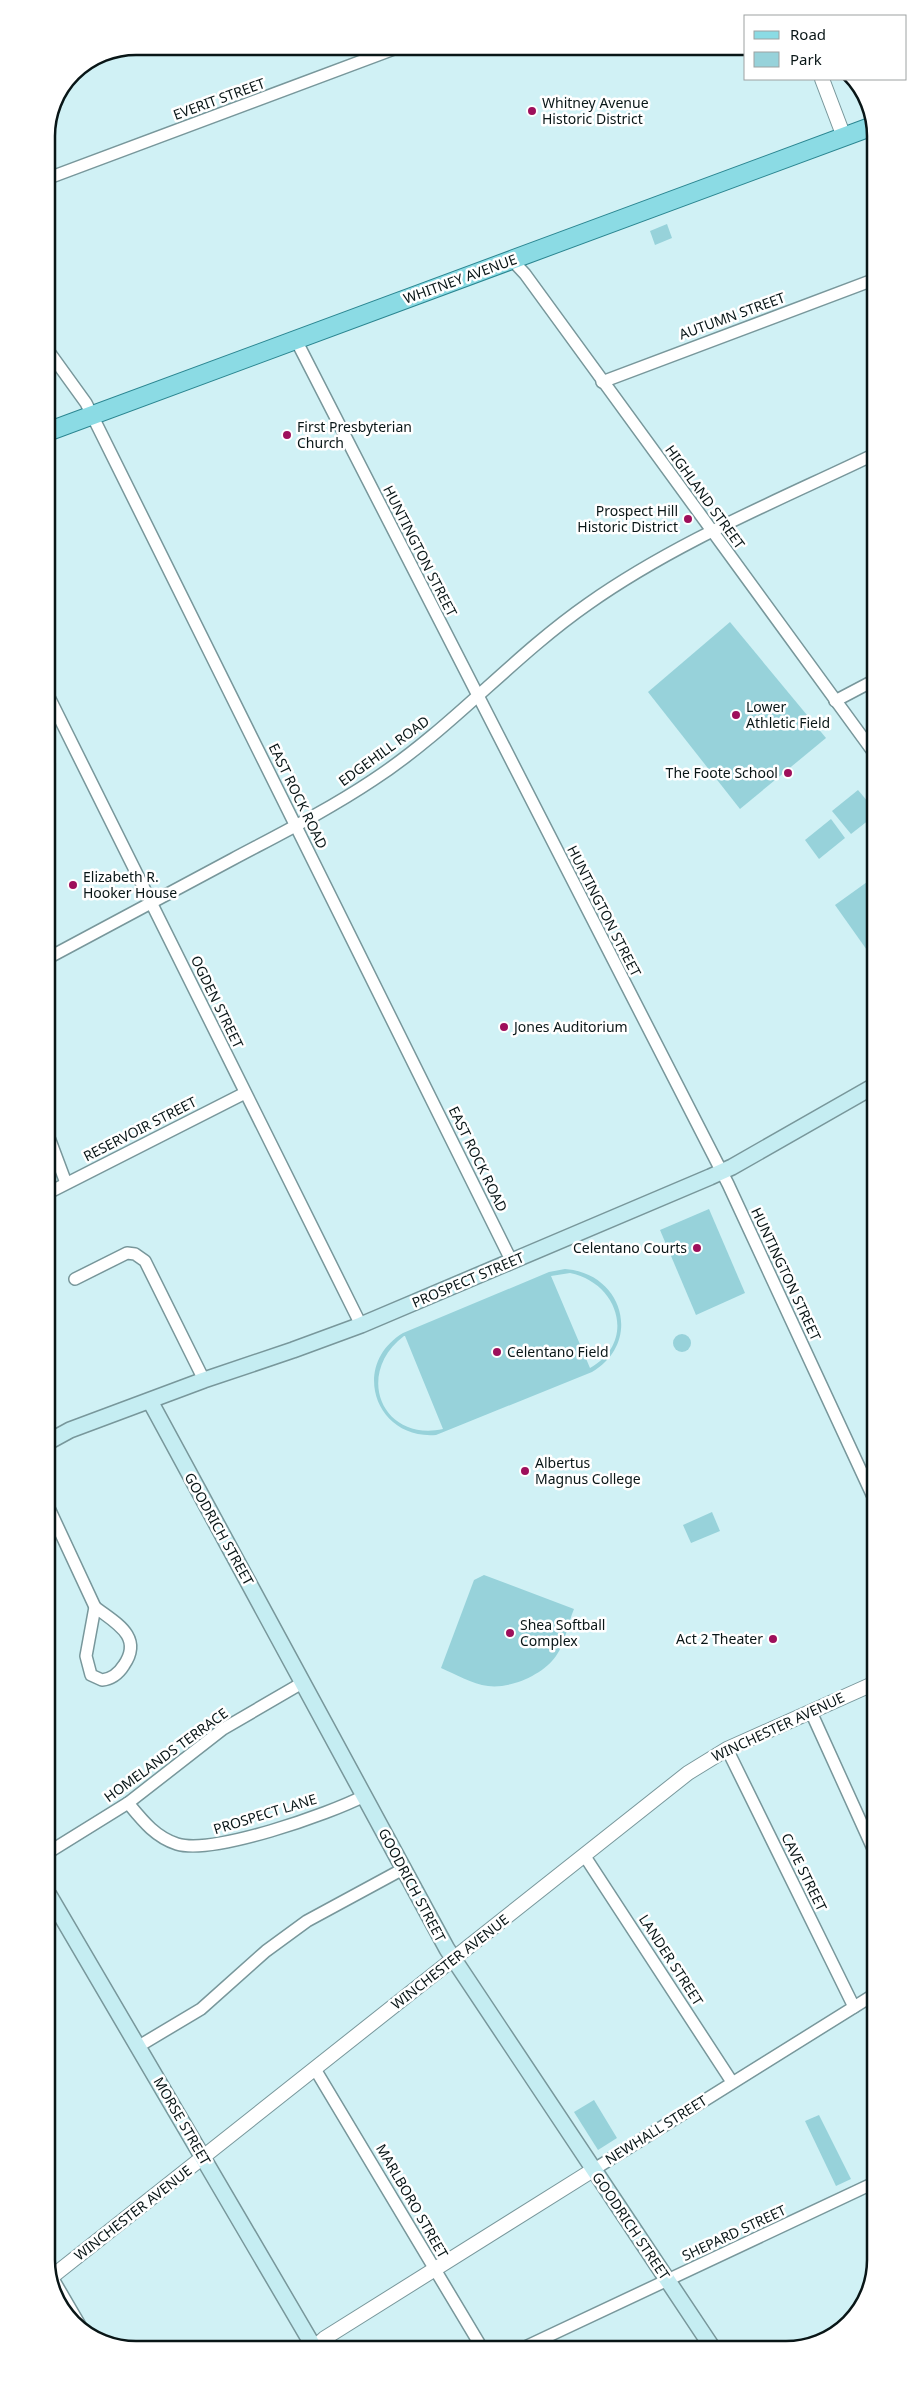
<svg xmlns="http://www.w3.org/2000/svg" width="922" height="2396" font-family="'Noto Sans',sans-serif">
<style>
.green{fill:#97d2da;fill-rule:evenodd}
.lines{fill:none;stroke-linecap:round;stroke-linejoin:round}
.minor-casing{stroke:#78979b;stroke-width:14}
.tertiary-casing{stroke:#78979b;stroke-width:16}
.secondary-casing{stroke:#78979b;stroke-width:18}
.primary-casing{stroke:#2b8691;stroke-width:20}
.minor{stroke:#fff;stroke-width:11}
.tertiary{stroke:#fff;stroke-width:14}
.secondary{stroke:#c5edf2;stroke-width:15}
.primary{stroke:#8bdbe4;stroke-width:18}
.poi-dot{fill:#9e0f5b;stroke:#fff;stroke-width:2}
.labels{text-anchor:middle;stroke-width:5;stroke-linejoin:round;paint-order:stroke}
.street-label{font-size:14px;fill:#091617;stroke:#fff}
.poi-label{font-size:14px;fill:#091617;stroke:#fff;text-anchor:start}
.rim{fill:none;stroke:#091617;stroke-width:2.5}
</style>
<rect width="100%" height="100%" fill="#d0f1f5"/>
<g class="green">
<polygon points="667,224 672,238 655,245 650,231"/>
<polygon points="730,622 826,738 740,809 648,692"/>
<polygon points="858,790 874,809 874,816 851,834 832,811"/>
<polygon points="831,819 845,838 819,859 805,840"/>
<polygon points="874,877 874,960 835,905"/>
<polygon points="709,1209 745,1293 696,1315 660,1230"/>
<path d="M565,1269c58,4 78,73 27,103l-156,63c-61,5 -86,-70 -33,-102l146,-61zM570,1273c49,10 67,69 20,95l-39,-92zM404,1336h1l38,93c-61,13 -89,-55 -39,-93z"/>
<circle cx="682" cy="1343" r="9"/>
<polygon points="712,1512 720,1531 691,1543 683,1525"/>
<path d="M484,1575l90,34c-6,14 -9,35 -18,47 -13,19 -46,33 -68,30 -16,-2 -33,-12 -47,-18l33,-88z"/>
<polygon points="594,2100 617,2138 598,2150 574,2112"/>
<polygon points="819,2115 851,2179 836,2186 805,2121"/>
</g>
<g class="lines">
<g class="minor-casing">
<g id="minor">
<polyline points="46,179 402,46"/>
<polyline points="512,260 525,274 874,753"/>
<polyline points="296,340 728,1184 875,1501"/>
<polyline points="47,349 86,403 512,1262"/>
<polyline points="602,382 873,280"/>
<polyline points="47,693 361,1325"/>
<polyline points="835,701 873,681"/>
<path d="M48,958c61,-33 123,-66 185,-99 47,-25 95,-49 140,-79 78,-51 139,-123 215,-176 88,-62 189,-103 285,-149"/>
<polyline points="48,1135 66,1183"/>
<polyline points="48,1193 245,1093"/>
<polyline points="75,1279 127,1253 135,1254 145,1261 204,1380"/>
<polyline points="48,1506 95,1607"/>
<path d="M95,1607c19,15 49,29 29,58 -5,8 -12,14 -22,15l-11,-5 -5,-19z"/>
<polyline points="811,1712 875,1853"/>
<polyline points="727,1749 854,2007"/>
<path d="M128,1803c14,17 27,34 49,41 36,11 152,-30 187,-48"/>
<polyline points="49,1852 128,1803 223,1729 302,1683"/>
<polyline points="584,1855 732,2082"/>
<polyline points="49,1920 60,1913"/>
<polyline points="139,2046 201,2009 266,1951 307,1921 403,1869"/>
<polyline points="315,2069 482,2348"/>
<polyline points="593,2170 875,1994"/>
<polyline points="49,2272 84,2332"/>
<polyline points="523,2348 876,2182"/>
</g>
</g>
<g class="tertiary-casing">
<g id="tertiary">
<polyline points="822,79 844,137"/>
<polyline points="49,2279 688,1773 727,1749 875,1683"/>
<polyline points="313,2349 325,2338 593,2170"/>
</g>
</g>
<g class="secondary-casing">
<g id="secondary">
<polyline points="150,1401 447,1949 712,2347"/>
<polyline points="48,1442 70,1430 204,1380 293,1350 361,1325 710,1177 732,1167 874,1086"/>
<polyline points="49,1895 315,2349"/>
</g>
</g>
<g class="primary-casing">
<polyline id="primary" points="47,432 873,126"/>
</g>
<use href="#minor" class="minor"/>
<use href="#tertiary" class="tertiary"/>
<use href="#secondary" class="secondary"/>
<use href="#primary" class="primary"/>
</g>
<g class="poi-dot">
<circle cx="532" cy="111" r="5"/>
<circle cx="287" cy="435" r="5"/>
<circle cx="688" cy="519" r="5"/>
<circle cx="736" cy="715" r="5"/>
<circle cx="788" cy="773" r="5"/>
<circle cx="73" cy="885" r="5"/>
<circle cx="504" cy="1027" r="5"/>
<circle cx="697" cy="1248" r="5"/>
<circle cx="497" cy="1352" r="5"/>
<circle cx="525" cy="1471" r="5"/>
<circle cx="510" cy="1633" r="5"/>
<circle cx="773" cy="1639" r="5"/>
</g>
<g class="labels">
<g class="street-label">
<text transform="translate(219 99) rotate(-20)" y="5">EVERIT STREET</text>
<text transform="translate(460 279) rotate(-20)" y="5">WHITNEY AVENUE</text>
<text transform="translate(732 316) rotate(-20)" y="5">AUTUMN STREET</text>
<text transform="translate(705 497) rotate(54)" y="5">HIGHLAND STREET</text>
<text transform="translate(420 551) rotate(63)" y="5">HUNTINGTON STREET</text>
<text transform="translate(384 751) rotate(-36)" y="5">EDGEHILL ROAD</text>
<text transform="translate(298 796) rotate(64)" y="5">EAST ROCK ROAD</text>
<text transform="translate(604 911) rotate(63)" y="5">HUNTINGTON STREET</text>
<text transform="translate(217 1002) rotate(64)" y="5">OGDEN STREET</text>
<text transform="translate(140 1129) rotate(-27)" y="5">RESERVOIR STREET</text>
<text transform="translate(478 1159) rotate(64)" y="5">EAST ROCK ROAD</text>
<text transform="translate(786 1274) rotate(65)" y="5">HUNTINGTON STREET</text>
<text transform="translate(468 1280) rotate(-23)" y="5">PROSPECT STREET</text>
<text transform="translate(219 1529) rotate(61)" y="5">GOODRICH STREET</text>
<text transform="translate(778 1727) rotate(-25)" y="5">WINCHESTER AVENUE</text>
<text transform="translate(166 1755) rotate(-36)" y="5">HOMELANDS TERRACE</text>
<text transform="translate(265 1814) rotate(-17)" y="5">PROSPECT LANE</text>
<text transform="translate(804 1872) rotate(64)" y="5">CAVE STREET</text>
<text transform="translate(412 1885) rotate(62)" y="5">GOODRICH STREET</text>
<text transform="translate(671 1960) rotate(57)" y="5">LANDER STREET</text>
<text transform="translate(450 1962) rotate(-38)" y="5">WINCHESTER AVENUE</text>
<text transform="translate(182 2121) rotate(60)" y="5">MORSE STREET</text>
<text transform="translate(656 2130) rotate(-32)" y="5">NEWHALL STREET</text>
<text transform="translate(412 2201) rotate(60)" y="5">MARLBORO STREET</text>
<text transform="translate(133 2213) rotate(-38)" y="5">WINCHESTER AVENUE</text>
<text transform="translate(631 2226) rotate(56)" y="5">GOODRICH STREET</text>
<text transform="translate(734 2233) rotate(-25)" y="5">SHEPARD STREET</text>
</g>
<g class="poi-label">
<text x="542" y="108">Whitney Avenue<tspan x="542" dy="16">Historic District</tspan></text>
<text x="297" y="432">First Presbyterian<tspan x="297" dy="16">Church</tspan></text>
<text x="678" y="516" text-anchor="end">Prospect Hill<tspan x="678" dy="16">Historic District</tspan></text>
<text x="746" y="712">Lower<tspan x="746" dy="16">Athletic Field</tspan></text>
<text x="778" y="778" text-anchor="end">The Foote School</text>
<text x="83" y="882">Elizabeth R.<tspan x="83" dy="16">Hooker House</tspan></text>
<text x="514" y="1032">Jones Auditorium</text>
<text x="687" y="1253" text-anchor="end">Celentano Courts</text>
<text x="507" y="1357">Celentano Field</text>
<text x="535" y="1468">Albertus<tspan x="535" dy="16">Magnus College</tspan></text>
<text x="520" y="1630">Shea Softball<tspan x="520" dy="16">Complex</tspan></text>
<text x="763" y="1644" text-anchor="end">Act 2 Theater</text>
</g>
</g>
<path d="M0 0H922V2396H0ZM136 55H786A81 81 0 0 1 867 136V2260A81 81 0 0 1 786 2341H136A81 81 0 0 1 55 2260V136A81 81 0 0 1 136 55Z" fill="#fff" fill-rule="evenodd"/>
<path class="rim" d="M136 55H786A81 81 0 0 1 867 136V2260A81 81 0 0 1 786 2341H136A81 81 0 0 1 55 2260V136A81 81 0 0 1 136 55Z"/>
<rect x="744" y="15" width="162" height="65" fill="#ffffff" stroke="#9da2a2"/>
<rect x="754" y="31" width="25" height="8" fill="#8bdbe4" stroke="#9da2a2"/>
<text x="790" y="40" font-size="15" fill="#091617">Road</text>
<rect x="754" y="52" width="25" height="15" fill="#97d2da" stroke="#9da2a2"/>
<text x="790" y="65" font-size="15" fill="#091617">Park</text>
</svg>
